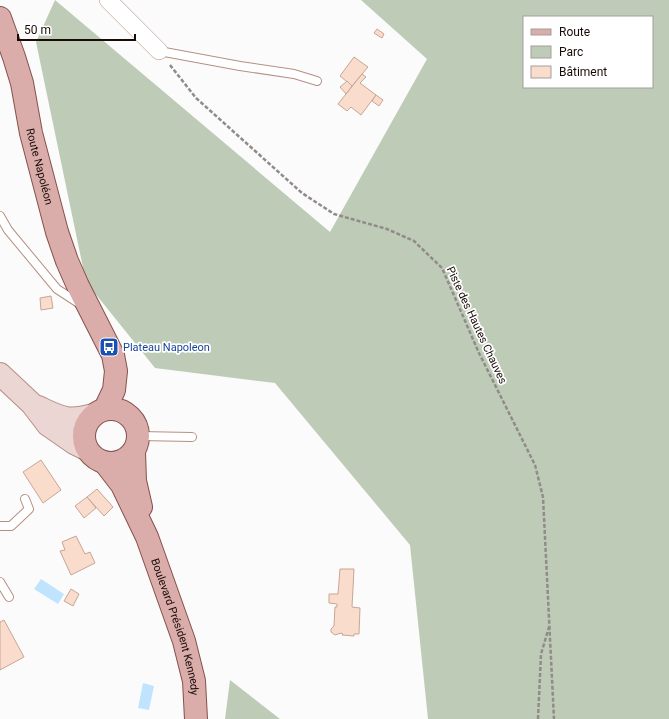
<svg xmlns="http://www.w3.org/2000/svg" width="669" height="719" font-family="Roboto,sans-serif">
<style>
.green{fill:#beccb7;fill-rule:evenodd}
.water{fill:#c1e4fe}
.building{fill:#fadccd;stroke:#c9a594}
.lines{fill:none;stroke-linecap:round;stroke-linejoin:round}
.service-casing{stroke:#b59083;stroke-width:10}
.minor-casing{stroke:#b59083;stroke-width:18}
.secondary-casing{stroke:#b59083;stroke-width:24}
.primary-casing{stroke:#86514c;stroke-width:24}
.path{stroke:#918b89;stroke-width:2.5;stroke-dasharray:4 2;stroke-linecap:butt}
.service{stroke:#fff;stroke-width:8}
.minor{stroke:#fff;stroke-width:17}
.secondary{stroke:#ecd6d4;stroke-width:22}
.primary{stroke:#daadaa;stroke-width:22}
.labels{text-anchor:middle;stroke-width:3.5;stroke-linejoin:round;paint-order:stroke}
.street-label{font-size:11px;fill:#190c08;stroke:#fff}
.transit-label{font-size:11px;fill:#164399;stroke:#fff;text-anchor:start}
</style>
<rect width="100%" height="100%" fill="#fbfbfb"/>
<g class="green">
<path d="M55,0l275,232 97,-173 -66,-59h308v719h-241l-18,-174 -135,-162 -120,-15 -69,-86 -50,-240zM524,17h128v70h-128z"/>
<polygon points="230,680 280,719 225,719"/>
</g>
<g class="water">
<polygon points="41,579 64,594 58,604 34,589"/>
<polygon points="143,683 154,686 149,710 138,708"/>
</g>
<g class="building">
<polygon points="377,29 384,34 382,38 374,33"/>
<polygon points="354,57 368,67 352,86 340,76"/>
<polygon points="362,74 366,77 360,83 376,95 361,115 351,107 347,111 338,104"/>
<polygon points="347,81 352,86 346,94 340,87"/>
<polygon points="376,95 383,100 379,106 372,101"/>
<polygon points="51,296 53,308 41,310 40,298"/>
<polygon points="41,460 61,490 43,503 23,472"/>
<polygon points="97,489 113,507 104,516 87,497"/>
<polygon points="87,497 96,508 84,518 75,506"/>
<polygon points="76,536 85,554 90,552 95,563 71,575 60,551 65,550 62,542"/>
<polygon points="340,569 354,569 352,607 360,608 359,634 354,634 354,636 342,635 343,634 341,633 335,635 331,632 331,629 334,626 335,607 337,607 337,604 329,603 329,594 338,594"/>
<polygon points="71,589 79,594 73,606 64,601"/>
<polygon points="4,620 24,657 0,670 0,622"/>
</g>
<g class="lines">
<g class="service-casing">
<g id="service">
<polyline points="159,51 240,66 294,74 317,81"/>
<polyline points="0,216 8,230 57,289 80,304"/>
<polyline points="139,436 192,437"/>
<polyline points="0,526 11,526 29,509 25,499"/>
<polyline points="0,582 9,597"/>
</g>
</g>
<g class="minor-casing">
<polyline id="minor" points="108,0 159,51"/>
</g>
<g class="secondary-casing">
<g id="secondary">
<polyline points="0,374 32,404 48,425 74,443 86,449"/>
<path d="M38,407c24,11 29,15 55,8"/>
</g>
</g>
<g class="primary-casing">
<g id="primary">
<path id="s1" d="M0,18l14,39 8,26 9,50 26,99 10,29 11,25 35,69 3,16 -2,19 -9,19"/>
<circle cx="111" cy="436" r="27"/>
<polyline points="134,452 135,481 141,507"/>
<path id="s2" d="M105,463l17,22 25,52 37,104 10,40 2,38"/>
</g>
</g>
<g class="path">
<polyline points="170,65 196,98 302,193 334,214 387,229 414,241 442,268 479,353 535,465 543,497 554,719"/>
<polyline points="538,719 541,654 549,627"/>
</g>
<use href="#service" class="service"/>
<use href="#minor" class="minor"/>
<use href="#secondary" class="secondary"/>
<use href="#primary" class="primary"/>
</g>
<defs>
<g id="bus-square" transform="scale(1)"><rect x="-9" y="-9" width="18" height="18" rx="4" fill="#1a4fb4" stroke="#fff"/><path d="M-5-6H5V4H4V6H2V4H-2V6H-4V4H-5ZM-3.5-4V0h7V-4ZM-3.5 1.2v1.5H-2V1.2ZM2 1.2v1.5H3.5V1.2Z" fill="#fff"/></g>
</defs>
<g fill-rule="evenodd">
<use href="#bus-square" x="109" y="347"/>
</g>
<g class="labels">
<g class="street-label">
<text dy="4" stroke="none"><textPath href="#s1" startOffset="154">Route Napoléon</textPath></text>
<text transform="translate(477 325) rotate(65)" y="4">Piste des Hautes Chauves</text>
<text dy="4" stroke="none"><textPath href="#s2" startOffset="180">Boulevard Président Kennedy</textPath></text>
</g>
<g class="transit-label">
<text x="123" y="351">Plateau Napoleon</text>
</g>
</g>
<rect x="523" y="16" width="130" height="72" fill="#ffffff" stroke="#a39e9c"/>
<rect x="531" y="29" width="20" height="6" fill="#daadaa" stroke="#a39e9c"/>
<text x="559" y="36" font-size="12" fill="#190c08">Route</text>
<rect x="531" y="46" width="20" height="12" fill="#beccb7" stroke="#a39e9c"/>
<text x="559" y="56" font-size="12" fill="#190c08">Parc</text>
<rect x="531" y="66" width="20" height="12" fill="#fadccd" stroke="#a39e9c"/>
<text x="559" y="76" font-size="12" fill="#190c08">Bâtiment</text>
<path d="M18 34v6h117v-6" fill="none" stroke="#190c08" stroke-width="2"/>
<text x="24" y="34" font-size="12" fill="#190c08" stroke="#ffffff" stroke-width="3" paint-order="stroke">50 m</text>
</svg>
